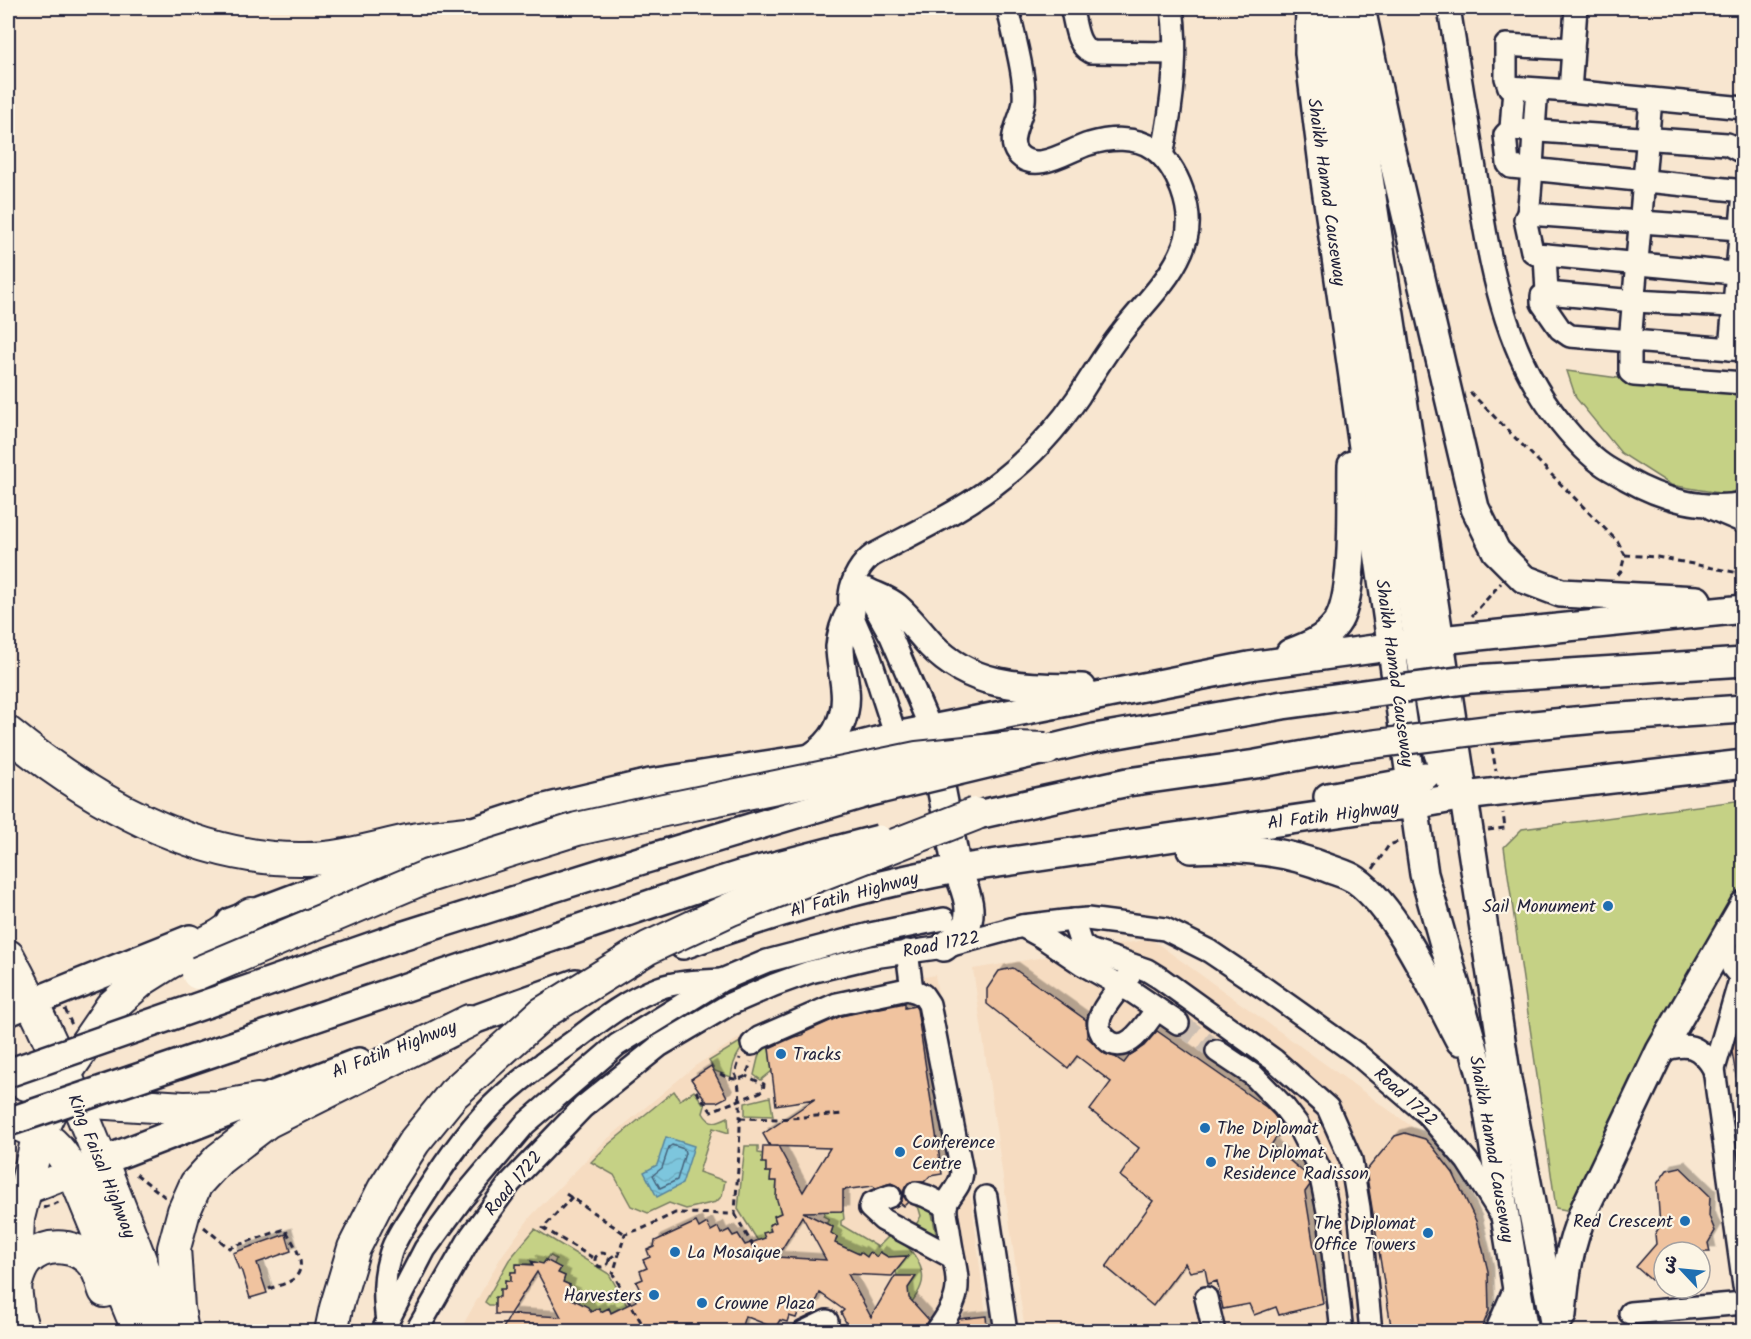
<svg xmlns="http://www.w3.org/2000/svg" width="1751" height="1339" font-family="Kalam,'Playpen Sans Arabic',sans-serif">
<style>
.built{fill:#f6dcc1}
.green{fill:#c5d185;stroke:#747a60;stroke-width:1.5}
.water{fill:url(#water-waves);stroke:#59849c;stroke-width:1.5}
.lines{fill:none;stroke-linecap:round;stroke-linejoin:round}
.shore{stroke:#46647c;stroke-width:1.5}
.building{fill:#f0c39f;stroke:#22223b;stroke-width:1.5;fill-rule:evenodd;filter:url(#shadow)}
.minor-tunnel{stroke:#cdbfb2;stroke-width:21;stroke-dasharray:21 10;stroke-linecap:butt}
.minor-casing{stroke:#22223b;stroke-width:26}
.major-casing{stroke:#22223b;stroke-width:32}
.highway-casing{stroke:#22223b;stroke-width:36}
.path{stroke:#22223b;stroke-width:3;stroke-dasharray:6 4.5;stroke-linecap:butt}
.minor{stroke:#fcf5e5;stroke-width:21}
.major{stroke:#fcf5e5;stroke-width:27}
.highway{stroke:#fcf5e5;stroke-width:32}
.major-bridge-casing{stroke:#22223b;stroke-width:32;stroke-linecap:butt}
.highway-bridge-casing{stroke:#22223b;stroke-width:36;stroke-linecap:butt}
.major-bridge{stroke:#fcf5e5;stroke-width:27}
.highway-bridge{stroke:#fcf5e5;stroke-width:32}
.poi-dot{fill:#1f6fb2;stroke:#fcf5e5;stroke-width:2}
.labels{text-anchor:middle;stroke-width:4.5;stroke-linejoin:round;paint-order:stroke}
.street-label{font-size:18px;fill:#22223b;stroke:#fcf5e5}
.poi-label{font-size:18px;fill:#22223b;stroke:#fcf5e5;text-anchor:start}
</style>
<defs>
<pattern id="water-waves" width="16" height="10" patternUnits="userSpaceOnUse" patternTransform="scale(1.5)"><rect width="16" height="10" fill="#7dc6dd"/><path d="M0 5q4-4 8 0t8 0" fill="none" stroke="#6caabf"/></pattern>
<filter id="shadow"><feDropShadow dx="5.5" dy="-5.5" stdDeviation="0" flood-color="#0004"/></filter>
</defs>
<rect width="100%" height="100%" fill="#f8e6d0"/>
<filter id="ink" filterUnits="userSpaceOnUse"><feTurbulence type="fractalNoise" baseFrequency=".0167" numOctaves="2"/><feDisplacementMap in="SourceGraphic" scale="12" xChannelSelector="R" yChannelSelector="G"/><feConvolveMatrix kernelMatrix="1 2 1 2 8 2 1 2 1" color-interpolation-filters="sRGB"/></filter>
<g filter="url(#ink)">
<g class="built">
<polygon points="1151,939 1432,1141 1459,1177 1477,1215 1490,1256 1494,1297 1481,1331 1025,1331 973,969"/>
<polygon points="935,975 972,1204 988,1331 459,1332 501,1257 531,1216 605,1141 695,1066 747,1033 834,1000 889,984"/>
</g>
<g class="green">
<polygon points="1567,371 1743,395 1743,489 1725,494 1671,485 1621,453 1576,398"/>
<polygon points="1743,800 1743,899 1571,1211 1556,1208 1504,847 1522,829"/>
<path d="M758,1031c-15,14 -25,25 -27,46l-16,-6 -6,-10z"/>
<polygon points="768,1040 772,1071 761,1080 754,1075 759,1054"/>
<path d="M674,1091l6,9 14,-9 11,15 -2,7c7,13 15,9 25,4l1,16 -16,-5 -14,44 26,9 -3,15 -6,6 -30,7 -17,-6 -21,10 -17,-7 -17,-31 -23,-13 18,-18z"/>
<polygon points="770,1097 773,1116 745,1115 745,1103"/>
<polygon points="745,1146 758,1146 758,1153 763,1154 766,1163 766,1172 771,1172 771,1181 777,1181 776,1190 781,1190 781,1213 774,1216 776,1222 769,1225 771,1231 764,1233 765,1238 758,1241 738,1209"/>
<polygon points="912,1203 917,1203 931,1208 937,1239 913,1225 917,1223 921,1216 919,1209"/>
<path d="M825,1211h18l1,8 -3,2v4l37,22 11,-11c18,3 39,32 32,50 -3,9 -10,17 -15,24l2,-22 8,-11 -19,-1 -1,-5 11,-15 -19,1 -8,-5 -3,5 -6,-5 -4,5 -6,-5 -4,4 -22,-13 2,-6 -6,-4 2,-6 -7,-3 3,-5 -6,-3z"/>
<polygon points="535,1229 609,1274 629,1309 621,1313 618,1309 611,1313 609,1308 601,1312 575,1311 579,1302 572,1299 574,1294 568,1291 570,1285 563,1282 565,1276 558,1273 554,1264 556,1259 549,1255 543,1264 517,1264 516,1272 511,1272 511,1281 505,1281 505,1289 495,1305 489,1305 485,1302 509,1260"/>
</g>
<polygon class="water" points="666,1137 694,1146 682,1184 657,1197 644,1172 657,1165"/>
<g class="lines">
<polygon class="shore" points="672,1145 684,1149 685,1153 677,1180 660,1188 653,1175 662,1168 669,1147"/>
</g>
<g class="building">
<polygon points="1013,968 1086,1020 1087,1037 1105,1054 1115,1057 1124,1063 1130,1055 1144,1046 1157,1031 1266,1107 1274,1115 1283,1127 1271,1145 1307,1175 1310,1185 1305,1192 1323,1304 1279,1315 1276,1307 1254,1315 1249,1304 1223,1309 1217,1281 1208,1284 1205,1269 1190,1272 1185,1263 1153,1306 1106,1267 1153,1201 1120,1176 1139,1148 1090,1110 1111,1082 1077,1056 1068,1068 987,1004 987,989 999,971"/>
<path d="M905,1003v5l10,-2 2,3 25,165 -12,2 -6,6 -10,-1 -6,2 -4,7v6l4,6 -4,4 -4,-3 3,-6 -1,-6 -5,-5 -6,-3 -15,5 -3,-2 -30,4v21l-40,1 30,15 -2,6 6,4 -2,6 24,11 1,-2 7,5 3,-5 7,5 3,-5 8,5 20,-1 -16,20 -44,-2 23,43 24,-41h21l-8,12 1,10 20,22 -6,12h-72l-10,-19 3,-3 -24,-17 -6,14 -6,-2 -2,8 -7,-3 -3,8 -7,-2 -2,6 -7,-2 -5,8 -30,-12 -5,16h-239l10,-18 50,3 -24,-45 -27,42h-15v-17h5v-8h5v-9l6,1v-9h5v-8l17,1 -2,-4 12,3 3,-4 15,8 -3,5 7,3 -2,6 7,3 -2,6 7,3 -3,5 16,8 3,5 8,-4 2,4 8,-4 2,5 25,-12 -3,-7 7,-4 -4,-8 7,-3 -3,-8 7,-3 -4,-8 7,-3 -3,-7 7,-3 1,-6 41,-19 3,6 8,-5 4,8 7,-4 3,7 8,-4 4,6 5,-2 7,11 20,-7 -2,-5 8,-2 -2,-6 7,-3 -2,-6 7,-3 -5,-16 1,-16h-7l1,-9h-5v-9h-4l1,-17h15l25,46 27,-44 -60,-2 -7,-12 52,-35 -39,6 -7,-57 25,-11 9,-2v-2l38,-17zM802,1216l24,44 -49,-3z"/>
<polygon points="1739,1027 1743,1027 1743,1080 1737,1081 1732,1052"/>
<polygon points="711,1066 727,1097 717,1102 707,1102 691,1079"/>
<polygon points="1405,1133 1425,1139 1433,1147 1453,1173 1476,1221 1488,1271 1489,1311 1480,1332 1392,1332 1366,1171 1395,1136"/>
<polygon points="1680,1167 1710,1196 1709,1216 1715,1231 1708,1243 1710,1252 1664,1252 1664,1276 1659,1271 1651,1280 1636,1267 1656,1244 1655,1234 1660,1226 1657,1184 1667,1170"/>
<polygon points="286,1234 291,1251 257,1263 267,1293 250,1298 241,1269 239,1270 233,1253"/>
<polygon points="986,1316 987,1327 984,1328 984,1332 952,1332 959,1319"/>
</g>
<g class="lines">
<polyline class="minor-tunnel" points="1178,1023 1217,1051"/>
<g class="minor-casing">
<g id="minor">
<path d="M1071,8c5,14 4,36 20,44l83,1"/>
<path d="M1449,8c9,53 17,107 26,161 14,89 27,182 86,254 12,15 26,31 42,42 7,5 16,9 23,14 35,20 77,32 118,24"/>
<polyline points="1573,49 1506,45 1506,78 1509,87 1570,91 1744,108"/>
<polyline points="1514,88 1511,129 1505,135 1508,164 1511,167 1744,191"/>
<polyline points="1570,91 1576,8"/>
<polyline points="1651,99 1630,342 1630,372 1634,375 1744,383"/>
<polyline points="1511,129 1727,144 1744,153"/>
<path d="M1162,156c10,-48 17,-100 10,-148"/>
<path d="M1528,214c5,-41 5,-82 9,-124"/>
<polyline points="1740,229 1528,214 1525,219 1532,251 1536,254 1744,274"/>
<polyline points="1545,255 1547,293"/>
<polyline points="1744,309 1732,306 1634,301 1547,293 1542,296 1542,303 1560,329 1570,336 1744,350"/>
<polyline points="1730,349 1744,193"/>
<polyline points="1711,508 1744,522"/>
<polyline points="864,588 891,636 931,729"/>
<path d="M896,736c-10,-28 -18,-56 -28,-84 -6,-18 -21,-39 -18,-58 2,-15 11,-31 23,-39 44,-24 90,-44 129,-76 30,-23 56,-52 77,-83 14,-22 27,-44 43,-64 22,-29 54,-57 64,-93 8,-29 -8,-72 -32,-90 -18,-13 -45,-11 -65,-5 -19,5 -54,32 -72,9 -11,-14 6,-36 7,-52 2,-24 -11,-68 -16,-93"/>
<polyline points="1073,920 1081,944 1089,950 1147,970 1160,978 1274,1060 1328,1108 1351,1160 1359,1208 1371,1332"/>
<polyline points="1022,926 1042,937 1082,964 1134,993 1178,1023"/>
<polyline points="1724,940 1733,968 1744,981"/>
<polyline points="907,951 912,990"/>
<path d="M1130,975c-8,11 -29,32 -31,46 -1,6 2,13 6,17 21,22 41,-15 52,-29"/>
<polyline points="1740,980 1714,1069 1744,1286"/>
<path d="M752,1044l7,-6 78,-34 61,-13 9,-2 10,3 6,3 6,9 33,168c-1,16 -14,23 -16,34 -1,7 2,17 3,24 6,49 20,58 -13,102"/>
<polyline points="1217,1051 1253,1075 1284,1107 1297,1124 1319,1168 1329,1216 1342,1332"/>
<path d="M1660,1051c27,-9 39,-7 54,18"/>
<polyline points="916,1193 926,1196 946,1206"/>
<polyline points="890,1196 872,1203 870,1208 883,1220 952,1257"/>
<polyline points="986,1197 1006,1332"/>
<polyline points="1206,1298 1214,1332"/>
<polyline points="1630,1313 1744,1303"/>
<path d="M387,1322c-3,-23 -4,-44 3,-67 5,-18 19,-36 29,-52 21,-33 45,-69 73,-97 25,-25 54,-45 82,-65 26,-20 54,-42 85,-53 19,-7 42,-7 62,-8"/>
<polyline points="382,1332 425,1249 461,1200 525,1124 617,1045 722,980 767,961 870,934 944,919"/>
<polyline points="416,1332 471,1236 510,1183 583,1107 659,1046 730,1004 774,985 810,972 873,957 944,947 1022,926 1064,921 1087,919 1165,929 1209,951 1267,990 1357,1054 1428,1115 1467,1161 1502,1216"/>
<polyline points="804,1332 827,1321"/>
<polyline points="1496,1332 1516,1286"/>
</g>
</g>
<g class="major-casing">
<g id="major">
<polyline points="1310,8 1309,53 1325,181 1424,874 1483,1081 1524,1332"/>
<polyline points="1343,8 1507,1079 1556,1332"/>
<polyline points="1361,8 1389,142 1475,508 1496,551 1524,579 1561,593 1697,600"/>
<polyline points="1321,12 1327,40 1418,643 1438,753 1445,772 1454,785"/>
<path d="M867,592c10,5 21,8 29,15 13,11 23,25 35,38 42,44 94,42 151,43"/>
<path d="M1290,653c18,-7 34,-13 46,-29 20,-26 15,-123 16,-159"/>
<path d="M929,754l10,23 18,92c8,19 21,48 3,66 -4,4 -11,8 -16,12"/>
<path d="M812,757c24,-16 36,-40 33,-68 -1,-14 -5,-28 -5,-42 1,-13 5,-25 11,-36"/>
<polyline points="1328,797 1410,782 1425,776"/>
<path d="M1191,849c48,-3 95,1 139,20 8,3 19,6 26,11 42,30 79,114 104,161"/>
<polyline points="231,922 467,833 537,810 650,783 811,758 896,736 1249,666 1440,640 1744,609"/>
<path d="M683,945c89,-32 181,-59 274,-76l415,-61 42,-3 50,-9 280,-32"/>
<polyline points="8,1012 190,939"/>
<polyline points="448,1029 576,983"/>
<polyline points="9,1197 359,1062"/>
<path d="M1562,1315c3,-40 7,-69 23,-107l75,-157 84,-146"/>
</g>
</g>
<g class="highway-casing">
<g id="highway">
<path d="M8,733c82,67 187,128 297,126 37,0 71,-12 108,-19 17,-3 36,-5 54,-7"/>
<path d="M8,956c64,119 110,249 160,376"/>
<polyline points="8,1073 24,1083 77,1101 184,1108 218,1107 258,1100"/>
<path d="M22,1126c28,12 35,19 51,45l66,161"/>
<path d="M15,1286c3,-10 5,-19 12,-26 19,-19 52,-16 67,5 6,7 8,18 11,26"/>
<polyline points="23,1332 18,1313 15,1287 18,1218 39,1134 58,1095 65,1074 111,1007 143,979 170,962 219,936 251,914"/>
<polyline points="182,1332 178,1308 174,1248 184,1211 196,1184 219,1159 267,1122 469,1021"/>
</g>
</g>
<g class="path">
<polyline points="1470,392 1618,542 1625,555 1621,571 1617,576"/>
<polyline points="1625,555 1657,557 1744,574"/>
<polyline points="1472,616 1501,583"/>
<polyline points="1492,748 1496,771"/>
<polyline points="1488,830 1505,828 1503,813"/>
<polyline points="1373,869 1389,845 1398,842"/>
<polyline points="65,1009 72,1025"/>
<path d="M720,1074c9,4 16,8 26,2l5,-14"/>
<polyline points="696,1091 711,1111 763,1091 764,1084 746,1076"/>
<polyline points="740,1118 777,1119 844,1114"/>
<polyline points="136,1174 165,1197"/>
<polyline points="566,1194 625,1234"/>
<polyline points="572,1197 543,1228 595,1259"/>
<polyline points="43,1208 62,1201"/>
<polyline points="735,1214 760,1259"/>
<path d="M204,1227l25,21 56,-19c8,14 26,38 7,51 -6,4 -16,6 -23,9"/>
<circle cx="602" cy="1260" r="7"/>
<polyline points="609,1259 619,1252"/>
<path d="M641,1322l-28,-48 12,-40 19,-6 31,-15 60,1c1,-26 11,-123 0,-140l5,-16"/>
</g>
<use href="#minor" class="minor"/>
<use href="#major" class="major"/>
<use href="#highway" class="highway"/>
<g class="major-bridge-casing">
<g id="major-bridge">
<polyline points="954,820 1128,782 1256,764 1343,748 1493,729 1606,718 1744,709"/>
<polyline points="8,1073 398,937 639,861 870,792 1095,738 1283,705 1472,679 1744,662"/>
<polyline points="8,1122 695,889 743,874 879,839"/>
</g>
</g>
<g class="highway-bridge-casing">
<g id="highway-bridge">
<polyline points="198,973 428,876 577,829 664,810 917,758 1014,748 1046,749"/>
<polyline points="331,1332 336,1308 354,1248 384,1189 414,1142 453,1094 543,1013 648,948 731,909 975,814"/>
</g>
</g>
<use href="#major-bridge" class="major-bridge"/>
<use href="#highway-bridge" class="highway-bridge"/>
</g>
</g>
<g class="poi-dot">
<circle cx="1608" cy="906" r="6"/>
<circle cx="781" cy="1054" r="6"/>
<circle cx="1205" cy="1128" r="6"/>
<circle cx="900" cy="1152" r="6"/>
<circle cx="1211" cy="1162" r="6"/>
<circle cx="1685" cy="1221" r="6"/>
<circle cx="1428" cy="1233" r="6"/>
<circle cx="675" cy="1252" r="6"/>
<circle cx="654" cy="1295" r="6"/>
<circle cx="702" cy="1303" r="6"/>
</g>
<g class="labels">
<g class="street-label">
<text transform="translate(1327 192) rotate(82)" y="6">Shaikh Hamad Causeway</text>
<text transform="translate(1395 673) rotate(82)" y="6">Shaikh Hamad Causeway</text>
<text transform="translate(1333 815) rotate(-7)" y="6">Al Fatih Highway</text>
<text transform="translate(854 894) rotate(-15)" y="6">Al Fatih Highway</text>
<text transform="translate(941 944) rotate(-11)" y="6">Road 1722</text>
<text transform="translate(394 1049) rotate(-21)" y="6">Al Fatih Highway</text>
<text transform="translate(1406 1097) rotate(42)" y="6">Road 1722</text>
<text transform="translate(1492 1149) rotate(80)" y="6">Shaikh Hamad Causeway</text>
<text transform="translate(102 1166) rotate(68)" y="6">King Faisal Highway</text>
<text transform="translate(513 1183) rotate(-50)" y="6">Road 1722</text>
</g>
<g class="poi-label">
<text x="1596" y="912" text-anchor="end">Sail Monument</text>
<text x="793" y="1060">Tracks</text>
<text x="1217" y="1134">The Diplomat</text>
<text x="912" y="1148">Conference<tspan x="912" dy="21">Centre</tspan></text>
<text x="1223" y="1158">The Diplomat<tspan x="1223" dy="21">Residence Radisson</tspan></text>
<text x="1673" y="1227" text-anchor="end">Red Crescent</text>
<text x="1416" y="1229" text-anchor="end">The Diplomat<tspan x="1416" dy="21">Office Towers</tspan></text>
<text x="687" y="1258">La Mosaique</text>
<text x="642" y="1301" text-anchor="end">Harvesters</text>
<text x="714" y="1309">Crowne Plaza</text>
</g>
</g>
<rect width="1751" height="1339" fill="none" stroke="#fcf5e5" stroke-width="30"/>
<rect x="15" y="15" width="1721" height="1309" fill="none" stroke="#22223b" stroke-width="2" filter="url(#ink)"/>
<g transform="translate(1682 1270) rotate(296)"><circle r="28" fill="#fcf5e5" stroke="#a5a1a1" stroke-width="1.5"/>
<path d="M0-4.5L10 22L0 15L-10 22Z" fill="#1f6fb2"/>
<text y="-9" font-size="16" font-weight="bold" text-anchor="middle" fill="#22223b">ش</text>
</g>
</svg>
